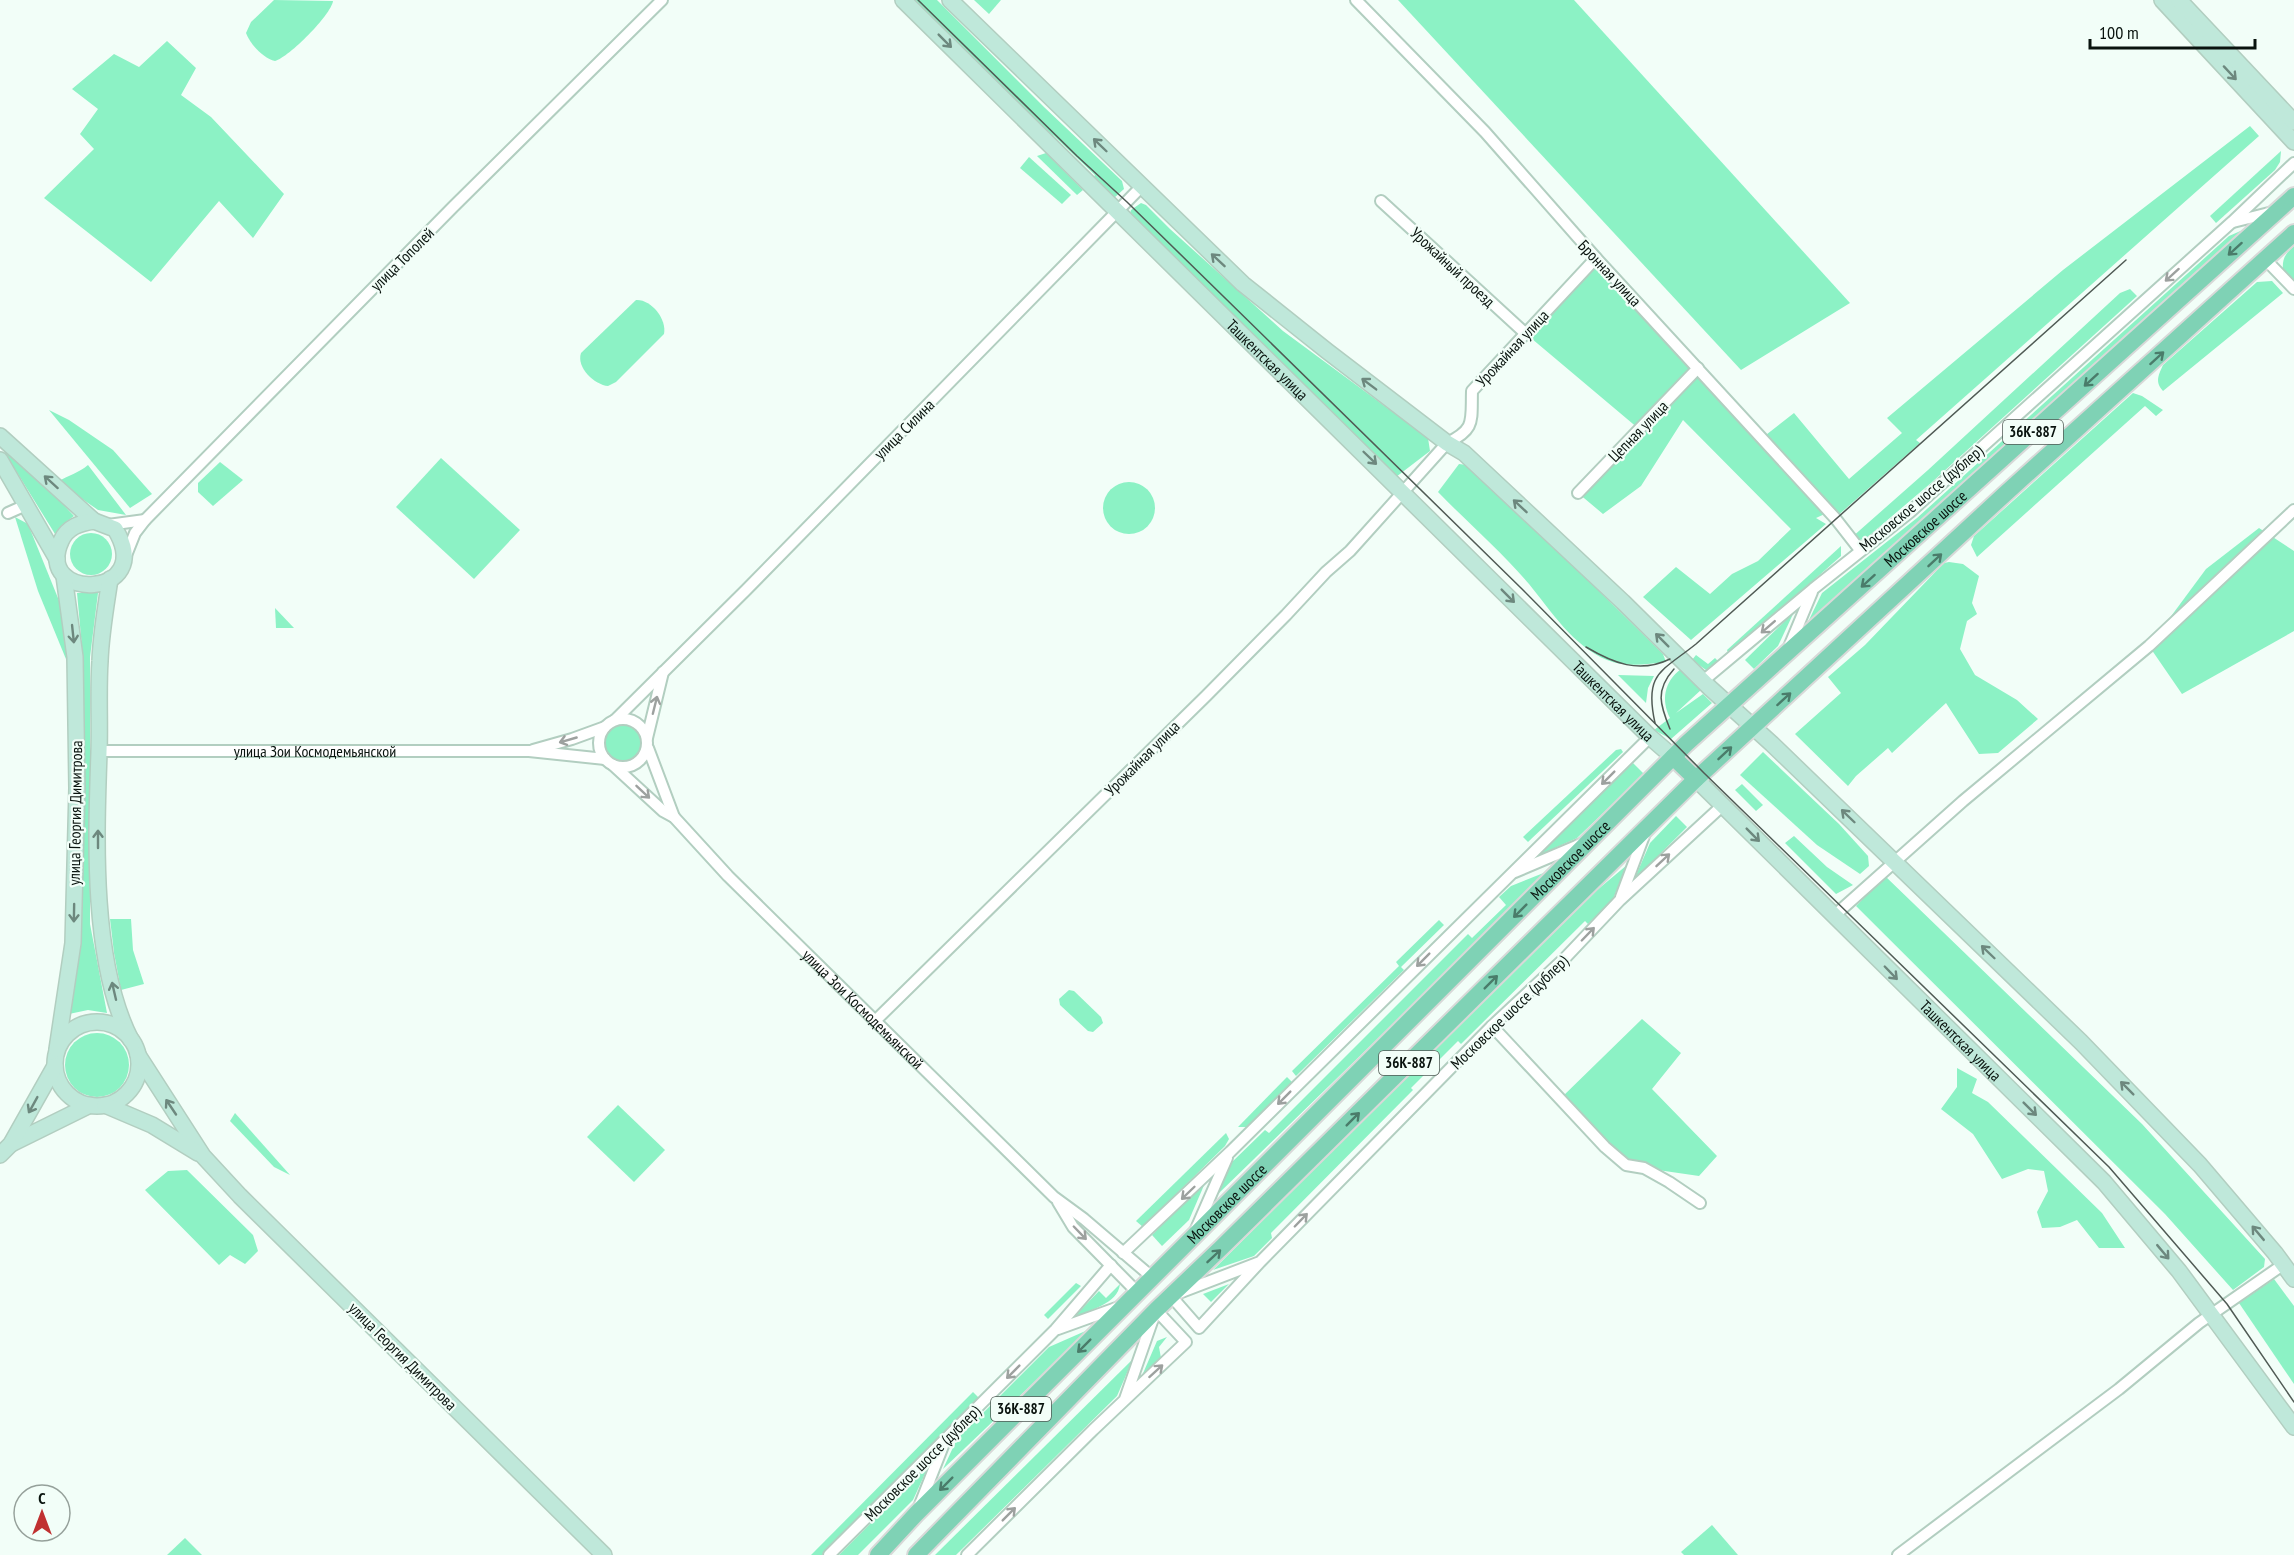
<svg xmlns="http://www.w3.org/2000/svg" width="2294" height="1555" font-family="'PT Sans Narrow',sans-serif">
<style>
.green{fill:#8cf2c5}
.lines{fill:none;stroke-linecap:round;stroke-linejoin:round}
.street-casing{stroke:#b2cec0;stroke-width:14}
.secondary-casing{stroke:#b2cec0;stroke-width:18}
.primary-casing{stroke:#d8d9d8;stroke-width:20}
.street{stroke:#fff;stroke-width:10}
.secondary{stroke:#bfe8da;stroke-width:15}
.primary{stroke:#7fd2b5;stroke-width:16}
.tram{stroke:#505b55;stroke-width:1.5}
.oneway{stroke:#6d887e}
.oneway2{stroke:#4a7c6a}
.oneway3{stroke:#9da19f}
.labels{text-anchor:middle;stroke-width:4.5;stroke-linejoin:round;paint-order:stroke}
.shield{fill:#f2fef8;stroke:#4f5a54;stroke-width:1.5}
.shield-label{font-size:15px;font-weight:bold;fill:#09130e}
.street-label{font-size:16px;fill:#09130e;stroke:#f2fef8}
</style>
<rect width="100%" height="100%" fill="#f2fef8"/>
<g class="green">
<path d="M274,0l59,1c-2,14 -44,56 -58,60 -12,-3 -25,-17 -29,-28l5,-11z"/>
<polygon points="909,0 937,0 1044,107 1122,181 1124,189 1114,198 1093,178 1095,175 1054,136 1030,120"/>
<polygon points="974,0 1001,0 989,14"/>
<polygon points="1398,0 1574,0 1850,303 1741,370"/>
<polygon points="167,41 196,68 181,95 211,117 284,194 253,238 219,201 151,282 44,198 94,149 80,134 98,109 72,89 114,54 139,67"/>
<polygon points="2250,126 2259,136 1916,440 1920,443 1835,518 1829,512 1816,518 1826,524 1691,640 1643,597 1676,567 1710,594 1732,574 1758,561 1791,529 1683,420 1641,486 1603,514 1578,493 1639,429 1525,333 1596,258 1762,438 1794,413 1849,479 1902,433 1887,418 2063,270"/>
<polygon points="2281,151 2280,162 2275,170 2216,223 2210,216"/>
<polygon points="1046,153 1083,190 1077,195 1037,156"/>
<polygon points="1029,157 1071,195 1062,204 1020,168"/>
<polygon points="1141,203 1146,205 1170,229 1283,331 1428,438 1430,451 1396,477 1129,217 1131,210"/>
<polygon points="2245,229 1829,606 1808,622 1822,593 1917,518 2229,236"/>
<path d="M2294,246v33l-1,1 -10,-7c-1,-14 1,-18 11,-27z"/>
<path d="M2272,281l11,12 -120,98c-8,-9 -5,-15 0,-26l94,-83z"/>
<polygon points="2130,289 2137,296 1931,483 1864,540 1851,538 1928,470 2120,293"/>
<path d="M636,300c15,-1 31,19 28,34l-48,48 -8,4c-13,-1 -32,-18 -27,-33z"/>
<polygon points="2133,393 2142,396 2163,410 2156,416 2145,406 1977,557 1971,545 1974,536"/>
<polygon points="49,410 69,420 113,450 152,494 130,508"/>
<polygon points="0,437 74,516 62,525 55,534 0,445"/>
<polygon points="441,458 520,530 474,579 396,507"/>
<polygon points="220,462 243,480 213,506 198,492 198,483"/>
<path d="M1459,464l8,1 53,48 143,141 3,8c-19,2 -40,6 -59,-2 -34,-14 -56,-49 -78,-76 -27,-32 -62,-62 -91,-92z"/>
<path d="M88,465l38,50 -28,-5 -40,-28c10,-7 21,-9 30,-17z"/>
<circle cx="1129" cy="508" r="26"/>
<polygon points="15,517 28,524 60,603 68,664 38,591"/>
<polygon points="2259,528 2294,551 2294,631 2182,694 2149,646 2206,569"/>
<circle cx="91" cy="554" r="21"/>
<polygon points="1841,546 1841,556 1729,655 1727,650"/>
<polygon points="1949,562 1963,564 1979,576 1972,603 1977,614 1967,621 1960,649 1975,675 2017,700 2038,719 1998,753 1979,754 1946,703 1892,753 1888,748 1856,776 1848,786 1795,734 1841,693 1828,677 1865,645 1944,563"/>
<polygon points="77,593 98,593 90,657 90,924 107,1013 88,1010 69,1014 80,924 83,658"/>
<polygon points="275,608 294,628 276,628"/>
<polygon points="1794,612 1778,646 1754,669 1745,660"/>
<polygon points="1696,655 1708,664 1715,658 1720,663 1713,669 1706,670 1692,660"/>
<path d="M1681,669l21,20 -26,24 27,-19 9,9 -41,36 -17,-9 16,-12c-9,-18 -6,-36 11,-49z"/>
<polygon points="1618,675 1654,676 1648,688 1646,703"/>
<circle cx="623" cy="743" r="18"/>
<polygon points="1621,749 1623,752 1528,842 1523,837 1616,750"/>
<polygon points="1763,752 1839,824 1868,856 1869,866 1860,874 1817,845 1740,775"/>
<polygon points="1633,763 1644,774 1577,838 1535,857"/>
<polygon points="1742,784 1763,805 1756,811 1735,790"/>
<polygon points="1676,816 1687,827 1634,880 1650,843"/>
<polygon points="1794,836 1827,867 1853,885 1836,894 1785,843"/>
<polygon points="1627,865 1613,899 1588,924 1585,921 1461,1044 1458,1041 1411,1088 1413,1090 1271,1233 1272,1238 1254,1256 1213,1270 1578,906"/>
<polygon points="1551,870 1218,1194 1231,1163 1265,1130 1269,1133 1468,934 1472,938 1506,905 1499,897 1511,886"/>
<polygon points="1885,876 2142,1124 2265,1259 2264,1267 2233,1290 2165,1214 1856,906"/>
<polygon points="110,919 131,919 133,950 144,984 121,990 114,953"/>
<polygon points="1439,920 1444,925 1401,967 1404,970 1296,1076 1292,1071 1399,966 1396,962"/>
<polygon points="1069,990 1074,991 1101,1017 1103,1023 1093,1032 1088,1031 1060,1005 1059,999"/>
<polygon points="1642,1019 1681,1053 1652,1089 1717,1156 1699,1176 1644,1168 1617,1158 1560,1099"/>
<circle cx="97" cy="1065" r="32"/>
<polygon points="1957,1068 1977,1079 1972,1093 1988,1102 2102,1213 2125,1248 2099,1248 2077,1220 2060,1227 2042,1228 2037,1212 2048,1191 2044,1171 2028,1169 2002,1179 1973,1134 1941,1109 1957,1087"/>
<polygon points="1287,1077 1292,1082 1248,1127 1238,1127"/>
<polygon points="618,1105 665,1150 634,1182 587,1137"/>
<polygon points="235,1113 290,1175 274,1167 230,1121"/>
<polygon points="1226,1133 1229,1139 1225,1146 1143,1227 1136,1221"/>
<polygon points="187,1170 253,1235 258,1251 245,1264 230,1255 219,1265 145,1190 168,1171"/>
<polygon points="1205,1183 1189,1220 1162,1246 1152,1235"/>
<polygon points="2274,1279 2294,1306 2294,1384 2239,1303"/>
<polygon points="1076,1283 1081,1286 1048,1319 1044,1315"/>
<path d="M1120,1284c-2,20 -31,26 -47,34l26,-27 7,7z"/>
<polygon points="1229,1284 1211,1302 1203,1294"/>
<polygon points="1090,1329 943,1469 957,1439 1049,1347"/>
<polygon points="1167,1337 1159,1347 1161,1358 1141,1378 1157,1341"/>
<polygon points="1133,1359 1117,1396 956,1555 935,1555"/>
<polygon points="973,1392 979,1398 822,1555 811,1555"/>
<polygon points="929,1465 913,1500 858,1555 839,1555"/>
<polygon points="1712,1525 1738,1555 1684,1555 1681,1552"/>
<polygon points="185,1538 202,1555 167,1555"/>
</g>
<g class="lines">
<g class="street-casing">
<g id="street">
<polyline points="1356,0 1485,132 1596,258 1835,518 1860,550"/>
<polyline points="1381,201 1525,333"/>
<polyline points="2233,222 2273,212"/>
<polyline points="2265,259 2294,289"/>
<polyline points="1578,493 1698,368"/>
<polyline points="8,513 26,505"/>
<polyline points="108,525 145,520"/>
<polyline points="125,558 135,533 145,520 453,207 662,0"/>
<polyline points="1789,647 1812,592"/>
<polyline points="1703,681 1813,589 1910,512 2232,222 2294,163"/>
<circle cx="623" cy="743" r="24"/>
<polyline points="615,720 746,590 1142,186"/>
<polyline points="647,738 663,672"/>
<polyline points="648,748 674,817"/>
<polyline points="533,750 572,739 605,727"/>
<path id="s1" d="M99,751h430l76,8"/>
<path id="s2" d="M613,765l50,46 11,6 54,59 326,321 30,22 69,59"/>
<polyline points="1515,872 1581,844"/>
<polyline points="1621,897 1645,833"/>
<polyline points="1835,915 1963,801 2149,646 2294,510"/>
<path d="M876,1020l330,-324 80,-81 40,-43 24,-21 97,-108c29,-14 24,-22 25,-52l124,-133"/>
<polyline points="1492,1026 1605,1147 1626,1165 1644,1168 1669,1182 1700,1203"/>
<polyline points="1058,1202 1073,1227 1138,1293"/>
<polyline points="1196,1229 1227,1158"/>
<polyline points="1123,1253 1230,1152 1650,737"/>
<polyline points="1260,1262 1171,1296 1199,1328 1260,1262 1492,1026 1566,957 1620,900 1723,805"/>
<polyline points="1058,1329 1119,1307"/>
<polyline points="919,1507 943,1446"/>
<polyline points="829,1555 1055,1330 1111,1265"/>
<polyline points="967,1555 1093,1430 1186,1342 1156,1310 1125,1399"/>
<polyline points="1898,1555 2119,1389 2199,1323 2284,1264"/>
</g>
</g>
<g class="secondary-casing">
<g id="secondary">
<path id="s3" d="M903,0l747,737 23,20"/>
<polyline points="950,0 1243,284 1327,351 1447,443 1464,453 1623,602 1710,688 1772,744 2081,1042 2200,1165 2275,1253 2294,1279"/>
<polyline points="2162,0 2294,142"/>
<polyline points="2179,0 2294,122"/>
<polyline points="0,436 94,521"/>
<polyline points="0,460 57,559"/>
<path d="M94,521l21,8c43,70 -82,74 -54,12 6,-14 19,-18 33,-20z"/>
<path d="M110,579c-4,27 -9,54 -10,82 -2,30 0,61 -1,91 -3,86 -8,210 32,288"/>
<path id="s4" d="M1696,779l408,403 75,89 115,156"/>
<circle cx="97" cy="1064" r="42"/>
<polyline points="57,1049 73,943 77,788 75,657 64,576"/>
<polyline points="138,1055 203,1156 240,1196 604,1555"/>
<polyline points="105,1105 152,1125 198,1153"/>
<polyline points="11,1144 90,1105"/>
<polyline points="0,1155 11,1144 55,1066"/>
</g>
</g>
<g class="primary-casing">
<g id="primary">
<polyline points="1673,757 1696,779"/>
<path id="s5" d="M878,1555l38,-41 770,-770 608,-548"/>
<polyline points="916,1555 1156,1310 1221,1248 1696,779 2005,494 2294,233"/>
</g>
</g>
<use href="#street" class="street"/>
<use href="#secondary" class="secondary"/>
<use href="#primary" class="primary"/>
<g class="tram">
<polyline points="918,0 1077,156 1127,202 1522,589 1704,773 2109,1167 2227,1304 2294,1402"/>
<path d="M1586,647c27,16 53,27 84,12"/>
<path d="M1655,723c-11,-50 6,-51 41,-79l430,-384"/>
<path d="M1670,729c-10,-24 -15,-39 4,-60"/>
</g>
</g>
<defs><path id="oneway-shaft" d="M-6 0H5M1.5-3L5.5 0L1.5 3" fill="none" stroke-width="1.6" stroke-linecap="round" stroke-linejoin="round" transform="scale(1.5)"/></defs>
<g class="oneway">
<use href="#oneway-shaft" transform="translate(945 41) rotate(45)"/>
<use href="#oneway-shaft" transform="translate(2230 73) rotate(47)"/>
<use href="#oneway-shaft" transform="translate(1100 145) rotate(-136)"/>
<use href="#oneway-shaft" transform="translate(1218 260) rotate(-137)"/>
<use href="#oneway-shaft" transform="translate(1369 384) rotate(-143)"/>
<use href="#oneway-shaft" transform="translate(1370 458) rotate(44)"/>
<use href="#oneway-shaft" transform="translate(51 482) rotate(-138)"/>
<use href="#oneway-shaft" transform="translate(1520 506) rotate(-137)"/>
<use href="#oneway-shaft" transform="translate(1508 596) rotate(45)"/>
<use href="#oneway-shaft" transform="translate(73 634) rotate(84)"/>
<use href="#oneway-shaft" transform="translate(1662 640) rotate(-135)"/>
<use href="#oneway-shaft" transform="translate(1848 816) rotate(-136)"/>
<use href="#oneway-shaft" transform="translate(1753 835) rotate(45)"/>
<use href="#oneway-shaft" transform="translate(98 839) rotate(-90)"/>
<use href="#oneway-shaft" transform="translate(74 913) rotate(91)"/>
<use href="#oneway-shaft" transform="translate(1988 952) rotate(-136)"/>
<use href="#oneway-shaft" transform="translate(1891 973) rotate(46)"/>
<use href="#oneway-shaft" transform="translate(114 991) rotate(-103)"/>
<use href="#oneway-shaft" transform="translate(2127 1088) rotate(-135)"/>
<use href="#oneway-shaft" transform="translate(33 1105) rotate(119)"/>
<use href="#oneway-shaft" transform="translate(171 1107) rotate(-124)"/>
<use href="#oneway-shaft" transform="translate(2030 1109) rotate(45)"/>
<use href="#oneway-shaft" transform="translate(2258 1233) rotate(-130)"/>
<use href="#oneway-shaft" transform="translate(2163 1252) rotate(50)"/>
</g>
<g class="oneway2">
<use href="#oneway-shaft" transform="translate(2235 249) rotate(138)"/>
<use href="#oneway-shaft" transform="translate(2157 358) rotate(-42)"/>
<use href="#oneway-shaft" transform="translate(2091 380) rotate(138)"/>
<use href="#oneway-shaft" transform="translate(1935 560) rotate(-43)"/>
<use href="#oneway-shaft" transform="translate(1868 581) rotate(138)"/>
<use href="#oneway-shaft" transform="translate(1784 699) rotate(-42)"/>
<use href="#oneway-shaft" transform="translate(1725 753) rotate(-43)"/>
<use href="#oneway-shaft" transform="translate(1520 911) rotate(135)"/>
<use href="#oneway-shaft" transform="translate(1491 982) rotate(-45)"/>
<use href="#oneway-shaft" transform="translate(1353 1119) rotate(-45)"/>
<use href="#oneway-shaft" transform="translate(1214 1256) rotate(-43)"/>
<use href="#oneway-shaft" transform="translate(1084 1346) rotate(135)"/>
<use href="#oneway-shaft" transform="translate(946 1484) rotate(135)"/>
</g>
<g class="oneway3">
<use href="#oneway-shaft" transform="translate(2172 275) rotate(138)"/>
<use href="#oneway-shaft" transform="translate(1768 627) rotate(139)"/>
<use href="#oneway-shaft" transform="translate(655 705) rotate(-76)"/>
<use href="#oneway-shaft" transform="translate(568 740) rotate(164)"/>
<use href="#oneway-shaft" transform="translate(1608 778) rotate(135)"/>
<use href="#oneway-shaft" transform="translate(643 792) rotate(43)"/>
<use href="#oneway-shaft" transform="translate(1663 860) rotate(-43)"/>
<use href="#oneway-shaft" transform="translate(1588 934) rotate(-46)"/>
<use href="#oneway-shaft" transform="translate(1423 960) rotate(135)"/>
<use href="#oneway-shaft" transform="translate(1284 1098) rotate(135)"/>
<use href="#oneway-shaft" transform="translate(1188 1193) rotate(136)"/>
<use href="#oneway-shaft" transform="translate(1301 1220) rotate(-46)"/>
<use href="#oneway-shaft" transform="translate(1080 1233) rotate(46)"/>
<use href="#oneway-shaft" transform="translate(1156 1371) rotate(-42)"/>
<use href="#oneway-shaft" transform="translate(1013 1372) rotate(135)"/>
<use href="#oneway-shaft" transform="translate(1009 1514) rotate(-45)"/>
</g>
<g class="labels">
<g class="shield">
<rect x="2003" y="420" width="60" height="24" rx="4.5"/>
<rect x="1379" y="1051" width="60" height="24" rx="4.5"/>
<rect x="991" y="1397" width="60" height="24" rx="4.5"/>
</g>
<g class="shield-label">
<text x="2033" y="437">36К-887</text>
<text x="1409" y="1068">36К-887</text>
<text x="1021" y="1414">36К-887</text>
</g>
<g class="street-label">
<text transform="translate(402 259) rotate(-45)" y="6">улица Тополей</text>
<text transform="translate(1453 267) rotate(43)" y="6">Урожайный проезд</text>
<text transform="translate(1610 273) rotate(47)" y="6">Бронная улица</text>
<text transform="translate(1512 348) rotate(-47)" y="6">Урожайная улица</text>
<text dy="6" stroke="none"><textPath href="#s3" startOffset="512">Ташкентская улица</textPath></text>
<text transform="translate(904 429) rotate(-45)" y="6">улица Силина</text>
<text transform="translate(1638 431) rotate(-46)" y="6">Цепная улица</text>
<text transform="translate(1921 498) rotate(-40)" y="6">Московское шоссе (дублер)</text>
<text dy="6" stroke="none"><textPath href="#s5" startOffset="1467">Московское шоссе</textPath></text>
<text dy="6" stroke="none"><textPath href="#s3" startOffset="998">Ташкентская улица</textPath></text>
<text dy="6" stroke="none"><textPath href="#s1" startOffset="216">улица Зои Космодемьянской</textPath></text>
<text transform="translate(1142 758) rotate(-45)" y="6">Урожайная улица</text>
<text transform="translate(75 813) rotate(-89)" y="6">улица Георгия Димитрова</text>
<text dy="6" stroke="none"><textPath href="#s5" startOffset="981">Московское шоссе</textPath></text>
<text dy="6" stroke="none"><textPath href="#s2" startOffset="350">улица Зои Космодемьянской</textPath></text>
<text transform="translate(1509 1012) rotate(-44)" y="6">Московское шоссе (дублер)</text>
<text dy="6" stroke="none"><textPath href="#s4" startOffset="372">Ташкентская улица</textPath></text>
<text dy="6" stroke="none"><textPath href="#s5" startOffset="495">Московское шоссе</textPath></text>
<text transform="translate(403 1356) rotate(45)" y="6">улица Георгия Димитрова</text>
<text transform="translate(922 1463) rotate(-45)" y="6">Московское шоссе (дублер)</text>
</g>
</g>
<g transform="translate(42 1513)"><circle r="28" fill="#f2fef8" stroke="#95a09a" stroke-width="1.5"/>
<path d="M0-4.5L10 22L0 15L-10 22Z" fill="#c03131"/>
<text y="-9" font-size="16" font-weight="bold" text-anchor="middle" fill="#09130e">С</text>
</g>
<path d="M2090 39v9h165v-9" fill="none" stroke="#09130e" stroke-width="3"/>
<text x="2099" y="39" font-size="18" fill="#09130e" stroke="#f2fef8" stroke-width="4.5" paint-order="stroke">100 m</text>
</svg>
